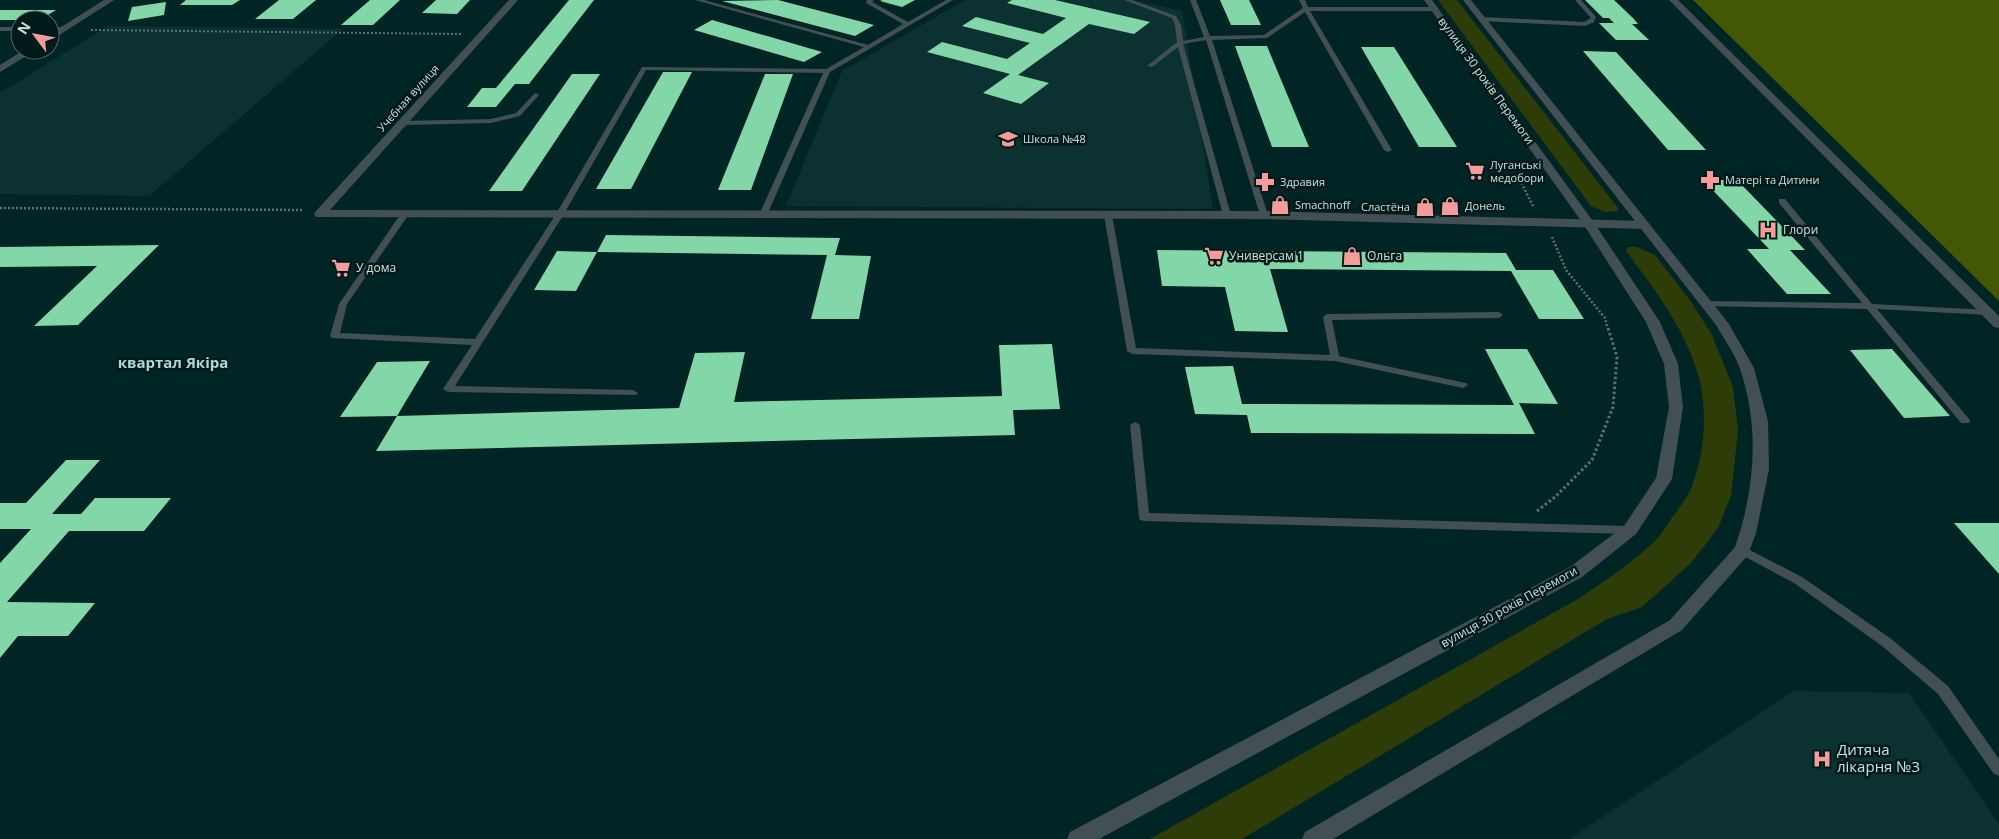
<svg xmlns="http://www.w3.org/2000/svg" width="1999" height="839" font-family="'Open Sans',sans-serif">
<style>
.built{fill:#0b3231}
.green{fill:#2e3d08}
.forest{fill:#435805}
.building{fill:#83d6a8}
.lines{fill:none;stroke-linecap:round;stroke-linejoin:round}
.path-far2{stroke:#557372;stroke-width:2;stroke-dasharray:2 2;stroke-linecap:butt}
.path-far1{stroke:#557372;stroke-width:2.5;stroke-dasharray:2 2;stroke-linecap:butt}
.path{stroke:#557372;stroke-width:3;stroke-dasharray:2.5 2.5;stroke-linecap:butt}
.service{fill:#424f55;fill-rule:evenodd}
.minor{fill:#424f55;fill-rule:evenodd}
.tertiary{fill:#424f55;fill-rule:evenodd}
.labels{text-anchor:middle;stroke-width:5;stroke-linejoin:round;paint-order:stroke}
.far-street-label{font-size:11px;fill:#cce0df;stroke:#001a1a}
.far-poi-label{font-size:11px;fill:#cce0df;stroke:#001a1a;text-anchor:start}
.street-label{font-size:12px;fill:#cce0df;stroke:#001a1a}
.poi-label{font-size:12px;fill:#cce0df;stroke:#001a1a;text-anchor:start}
.quarter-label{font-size:15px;font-weight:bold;fill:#aed6d5;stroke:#001a1a}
.near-poi-label{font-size:15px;fill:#cce0df;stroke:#001a1a;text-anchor:start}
</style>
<rect width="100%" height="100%" fill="#002524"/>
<g class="built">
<polygon points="965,0 1133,0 1182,11 1213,209 786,206 842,71"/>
<polygon points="108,26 343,29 149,196 0,194 0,93"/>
<polygon points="1793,691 1909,693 1999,824 1999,839 1569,839"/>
</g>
<g class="green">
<polygon points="1438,0 1457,0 1618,208 1617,211 1605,212 1591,206"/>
<path d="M1628,247h9l18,8 34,44 22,34 22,54 5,43 -7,66 -13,32 -26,34 -50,45 -35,12 -365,220h-92l428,-240c27,-18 54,-36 78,-59 6,-6 10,-14 15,-21 8,-11 18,-23 22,-36 13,-35 15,-79 3,-115 -14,-43 -43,-81 -70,-117z"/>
</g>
<polygon class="forest" points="1693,0 1999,0 1999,301"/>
<g class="building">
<polygon points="186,0 240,0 232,5 180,5"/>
<polygon points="279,0 316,0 293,19 255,19"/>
<polygon points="370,0 400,0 373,25 341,25"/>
<polygon points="436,0 470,0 457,14 422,13"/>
<polygon points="569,0 594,0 529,84 515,84 496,107 467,107 482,88 496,88"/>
<polygon points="778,0 874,25 855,36 722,1"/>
<polygon points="882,0 915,0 902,7 880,1"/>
<polygon points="1012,0 1055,0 1150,22 1134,34 1089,24 1018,75 1049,83 1021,104 983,93 1010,74 927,52 942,42 1007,59 1030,43 962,26 976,17 1043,34 1066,18 1007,3"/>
<polygon points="1220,0 1249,0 1261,25 1231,25"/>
<polygon points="1585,0 1614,0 1634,19 1638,24 1632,24 1649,40 1616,40 1599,23 1614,23 1609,18 1603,18"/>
<polygon points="166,2 164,15 128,21 132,7"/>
<polygon points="0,10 56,10 40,20 0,20"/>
<polygon points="712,20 822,52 804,62 694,30"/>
<polygon points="1235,46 1267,46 1309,147 1272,147"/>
<polygon points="1361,47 1394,47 1457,147 1419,147"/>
<polygon points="1583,51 1616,52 1706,150 1668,150"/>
<polygon points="663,72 692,72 631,189 596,189"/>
<polygon points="572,74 600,74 522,191 489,191"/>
<polygon points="765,74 793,74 751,190 718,190"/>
<polygon points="1703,180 1737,180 1805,250 1790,250 1831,294 1787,294 1747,249 1769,249"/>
<polygon points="606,235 840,238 835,255 871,256 859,319 811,319 827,255 597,252 576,291 534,290 557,251 597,252"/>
<polygon points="159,245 78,325 34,326 97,266 0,267 0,247"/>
<polygon points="1157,250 1506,253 1516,270 1553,270 1584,319 1539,319 1511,271 1270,269 1288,332 1235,331 1225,287 1162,286"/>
<polygon points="1052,344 1060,409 1013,410 1015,435 376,451 397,416 679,408 695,353 745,352 734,402 1002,396 999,345"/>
<polygon points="1485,349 1527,349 1558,404 1519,403 1535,434 1251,433 1247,415 1195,414 1185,367 1233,366 1242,404 1514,405"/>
<polygon points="1892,349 1950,416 1904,418 1850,350"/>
<polygon points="430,361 397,416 340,417 377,362"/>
<polygon points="66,460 100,460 52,514 81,514 95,498 171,498 144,531 69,531 7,602 95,603 68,636 18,636 0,658 0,563 31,529 0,529 0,503 26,503"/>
<polygon points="1954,523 1999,523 1999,574"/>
</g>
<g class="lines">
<polyline class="path-far2" points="91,30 462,34"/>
<g class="path-far1">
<polyline points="1515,178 1522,184 1533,206"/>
<polyline points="0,208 304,210"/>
<polyline points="1552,237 1566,270 1605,318 1607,326"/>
</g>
<polyline class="path" points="1537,511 1555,497 1592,460 1613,407 1617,357 1607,325"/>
<g class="service">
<polygon points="695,0 704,0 868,45 903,24 866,3 867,0 874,0 872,2 908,22 946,0 953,0 830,72 767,215 763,217 759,215 823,73 646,70 564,214 455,386 633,390 638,393 636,395 448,392 443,389 472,345 332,338 330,336 339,304 402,212 405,212 409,214 347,304 340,333 475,339 556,214 642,67 826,69 864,47"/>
<polygon points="1124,0 1132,0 1176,16 1181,25 1183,41 1204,37 1190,0 1196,0 1210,36 1264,35 1303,8 1299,0 1305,0 1308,7 1434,7 1437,9 1434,11 1310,11 1392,150 1388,152 1384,150 1305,12 1267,38 1212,40 1268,215 1264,217 1260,215 1206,40 1183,44 1231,215 1227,217 1223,215 1178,47 1152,67 1147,66 1177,42 1175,25 1172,18"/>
<polygon points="1575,0 1581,0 1596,17 1594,22 1585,26 1482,21 1479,19 1482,17 1584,22 1591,18"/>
<rect x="0" y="27" width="20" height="4"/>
<polygon points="50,27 63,27 66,29 63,31 50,31"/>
<polygon points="536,93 539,95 520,116 491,123 403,125 400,123 403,121 491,119 516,113 534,94"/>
<polygon points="1779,199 1785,199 1872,304 1990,310 1991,312 1990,314 1987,315 1877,309 1969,419 1970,421 1969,423 1961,423 1867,309 1704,306 1703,304 1707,301 1862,303 1779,203"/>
<polygon points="1105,213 1108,213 1112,215 1136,348 1330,355 1323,317 1327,314 1499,312 1503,315 1499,318 1332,320 1339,356 1466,383 1468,385 1463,388 1335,361 1132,354 1127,351 1104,215"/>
<polygon points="1135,422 1140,425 1149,513 1630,526 1634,527 1636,530 1634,533 1630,534 1144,521 1140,520 1139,517 1130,425"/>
<polygon points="1742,546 1802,577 1890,638 1948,686 1999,759 1999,776 1994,774 1938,694 1882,646 1794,583 1738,553 1736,550 1738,547"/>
</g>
<g class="minor">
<polygon points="104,0 114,0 50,41 50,34"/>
<polygon points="509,0 518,0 330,210 1264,211 1645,221 1651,225 1645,229 1264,219 316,217 314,214 316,211"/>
<polygon points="1669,0 1678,0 1999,316 1999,328 1994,327"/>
<polygon points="24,50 36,50 0,72 0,65"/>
</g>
<g class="tertiary">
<polygon points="1424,0 1432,0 1595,224 1660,322 1678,364 1683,407 1672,479 1636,534 1582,577 1099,839 1067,839 1070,832 1570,567 1624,526 1656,478 1669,407 1664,364 1646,322 1584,225"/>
<path d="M1463,0h8l258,324 25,44 14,53 1,48 -13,64 -8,22 -66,75 -349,209h-31l3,-7 365,-212 65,-73c20,-57 25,-120 5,-178 -5,-15 -16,-30 -24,-44z"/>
</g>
</g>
<defs>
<g id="school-bare" transform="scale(1.5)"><path d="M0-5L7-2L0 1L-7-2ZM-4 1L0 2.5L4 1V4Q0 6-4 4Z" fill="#f59b99" stroke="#001a1a" stroke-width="2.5" paint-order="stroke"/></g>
<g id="supermarket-bare" transform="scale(1.5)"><path d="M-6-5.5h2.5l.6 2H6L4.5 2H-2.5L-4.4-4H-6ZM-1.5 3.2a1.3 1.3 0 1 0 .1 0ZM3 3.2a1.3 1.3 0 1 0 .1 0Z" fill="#f59b99" stroke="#001a1a" stroke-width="2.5" paint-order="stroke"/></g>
<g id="pharmacy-bare" transform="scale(1.5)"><path d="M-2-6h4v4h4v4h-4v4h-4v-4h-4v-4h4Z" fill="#f59b99" stroke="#001a1a" stroke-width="2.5" paint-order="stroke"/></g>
<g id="shop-bare" transform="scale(1.5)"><path d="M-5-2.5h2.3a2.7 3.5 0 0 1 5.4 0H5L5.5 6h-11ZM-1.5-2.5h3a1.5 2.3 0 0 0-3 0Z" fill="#f59b99" stroke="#001a1a" stroke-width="2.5" paint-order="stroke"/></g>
<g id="hospital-bare" transform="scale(1.5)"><path d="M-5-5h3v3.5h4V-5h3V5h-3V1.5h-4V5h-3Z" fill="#f59b99" stroke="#001a1a" stroke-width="2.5" paint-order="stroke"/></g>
</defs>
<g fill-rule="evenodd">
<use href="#school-bare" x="1008" y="139"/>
<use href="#supermarket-bare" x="1475" y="171"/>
<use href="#pharmacy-bare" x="1710" y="180"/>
<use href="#pharmacy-bare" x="1265" y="182"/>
<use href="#shop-bare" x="1280" y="205"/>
<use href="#shop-bare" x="1450" y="206"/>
<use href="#shop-bare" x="1425" y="207"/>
<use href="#hospital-bare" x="1768" y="230"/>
<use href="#supermarket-bare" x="1214" y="256"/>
<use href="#shop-bare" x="1352" y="256"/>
<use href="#supermarket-bare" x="341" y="268"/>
<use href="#hospital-bare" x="1822" y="759"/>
</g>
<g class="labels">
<g class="far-street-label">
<text transform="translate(408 98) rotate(-48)" y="4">Учєбная вулиця</text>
</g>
<g class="far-poi-label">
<text x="1023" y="143">Школа №48</text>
<text x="1490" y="169">Луганські<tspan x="1490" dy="13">медобори</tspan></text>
<text x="1725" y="184">Матері та Дитини</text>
<text x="1280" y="186">Здравия</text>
<text x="1295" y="209">Smachnoff</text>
<text x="1465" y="210">Донель</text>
<text x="1410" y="211" text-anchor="end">Сластёна</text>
</g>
<g class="street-label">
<text transform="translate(1486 81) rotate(54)" y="4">вулиця 30 років Перемоги</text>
<text transform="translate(1509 607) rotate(-29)" y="4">вулиця 30 років Перемоги</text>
</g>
<g class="poi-label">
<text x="1783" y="234">Глори</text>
<text x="1229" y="260">Универсам 1</text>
<text x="1367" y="260">Ольга</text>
<text x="356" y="272">У дома</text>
</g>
<g class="quarter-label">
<text x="173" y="368">квартал Якіра</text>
</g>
<g class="near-poi-label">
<text x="1837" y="755">Дитяча<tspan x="1837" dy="17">лікарня №3</tspan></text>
</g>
</g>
<g transform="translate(35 35) rotate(302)"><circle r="24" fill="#001a1a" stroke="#526969"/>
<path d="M0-4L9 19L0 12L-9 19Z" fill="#f59b99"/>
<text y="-8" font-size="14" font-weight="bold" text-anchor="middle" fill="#cce0df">N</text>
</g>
</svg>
